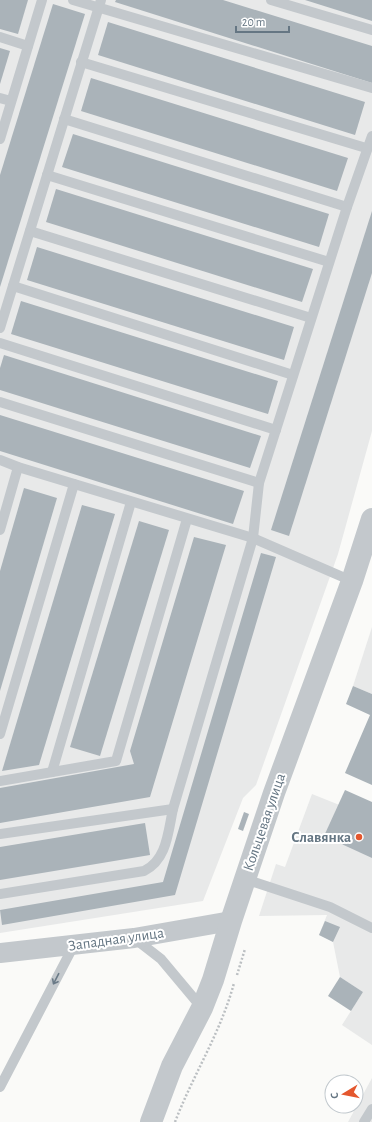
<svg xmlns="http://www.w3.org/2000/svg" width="372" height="1122" font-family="'Alegreya Sans',sans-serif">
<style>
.built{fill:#e8e9e9}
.building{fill:#aab3b9}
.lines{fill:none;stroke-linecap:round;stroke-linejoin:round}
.path{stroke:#bbbfc2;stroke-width:2.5;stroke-dasharray:2 2;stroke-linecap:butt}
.service{stroke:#c3c8cc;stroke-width:10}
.minor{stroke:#c3c8cc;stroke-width:20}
.tertiary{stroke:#c3c8cc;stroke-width:22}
.oneway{stroke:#6a7a87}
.poi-dot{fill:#e4572e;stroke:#fff;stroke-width:1.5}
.labels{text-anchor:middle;stroke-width:4;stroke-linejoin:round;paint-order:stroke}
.street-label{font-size:15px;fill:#657683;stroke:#fff}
.poi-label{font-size:15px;font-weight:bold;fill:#657683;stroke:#fff;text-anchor:end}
</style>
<rect width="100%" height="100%" fill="#fafaf8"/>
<g class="built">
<polygon points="0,0 372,0 372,431 338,554 256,785 243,798 203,901 0,933"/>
<polygon points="372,627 372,694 353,686"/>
<polygon points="312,794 372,818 372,1045 342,1025 363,992 340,977 333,942 319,935 327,915 259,916 276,864 285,867"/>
<polygon points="372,1078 372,1122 348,1122"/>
</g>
<g class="building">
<polygon points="0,0 28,0 18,34 0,29"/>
<polygon points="116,0 223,0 372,46 372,83 115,2"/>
<polygon points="305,0 372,0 372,21"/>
<polygon points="53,4 85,14 0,287 0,175"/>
<polygon points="108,22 365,102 355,135 98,55"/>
<polygon points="0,48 10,51 0,84"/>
<polygon points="91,78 348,158 337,191 81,111"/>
<polygon points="73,134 329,214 319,247 62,167"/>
<polygon points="56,189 313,269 302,302 46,222"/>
<polygon points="372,211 372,273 289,536 271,530"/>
<polygon points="37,247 294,327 284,360 27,280"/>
<polygon points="21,301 278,381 268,414 11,334"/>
<polygon points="4,355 261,436 250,468 0,390 0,368"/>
<polygon points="0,415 244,491 233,524 0,451"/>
<polygon points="24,488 57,498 0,691 0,571"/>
<polygon points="82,505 115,514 39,765 2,771"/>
<polygon points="139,521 169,530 100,756 70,747"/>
<polygon points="194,537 226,545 150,797 0,823 0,788 134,764 130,751"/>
<polygon points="261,553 276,557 175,895 2,925 0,910 163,882"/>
<polygon points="353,686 372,694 372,785 345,773 370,715 346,704"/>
<polygon points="345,790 372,802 372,858 324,836"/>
<polygon points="244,812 249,814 243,831 238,829"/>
<polygon points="145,823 150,855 0,880 0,847"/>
<polygon points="325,921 340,927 333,942 319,935"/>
<polygon points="340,977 363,992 351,1011 328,996"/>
</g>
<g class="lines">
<g class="path">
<polyline points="237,975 245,949"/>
<path d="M175,1122c18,-47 46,-90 59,-139"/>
</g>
<g class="service">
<polyline points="73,0 372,88"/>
<polyline points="271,0 372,30"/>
<polyline points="0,37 28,46"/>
<polyline points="81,62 366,148"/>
<polyline points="0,98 11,101"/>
<polyline points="64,119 347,207"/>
<polyline points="0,139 42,0"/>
<polyline points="47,175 329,262"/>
<polyline points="30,231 311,318"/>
<polyline points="13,286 293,375"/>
<polyline points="0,328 101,0"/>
<polyline points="0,343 276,430"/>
<polyline points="0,402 259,483"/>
<polyline points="0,460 18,467 253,538 352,581"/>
<polyline points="0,530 18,467"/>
<polyline points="0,734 74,484"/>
<polyline points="52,772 131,502"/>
<polyline points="0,781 116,761 187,519"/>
<polyline points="0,834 173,809"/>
<polyline points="245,879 330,907 372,928"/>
<path d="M0,894l144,-23c23,-11 24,-39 29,-62l80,-271 6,-55 88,-276 25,-71"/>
<polyline points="134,938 161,959 202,1008"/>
<polyline points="0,1087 74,945"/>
<polyline points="364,1122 372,1109"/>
</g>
<polyline class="minor" points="0,953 134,938 231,921"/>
<polyline class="tertiary" points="151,1122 172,1066 202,1008 213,980 231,921 274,793 352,581 372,519"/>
</g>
<defs><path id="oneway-shaft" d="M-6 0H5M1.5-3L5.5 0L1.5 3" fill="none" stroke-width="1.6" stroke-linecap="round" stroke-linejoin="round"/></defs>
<use class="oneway" href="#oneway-shaft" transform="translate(56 979) rotate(117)"/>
<circle class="poi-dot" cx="359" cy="837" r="4"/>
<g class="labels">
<g class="street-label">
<text transform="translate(264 822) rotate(-71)" y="5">Кольцевая улица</text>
<text transform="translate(116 939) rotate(-8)" y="5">Западная улица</text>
</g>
<g class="poi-label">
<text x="351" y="842">Славянка</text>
</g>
</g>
<g transform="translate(344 1094) rotate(260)"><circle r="19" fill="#ffffff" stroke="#c1c8cd"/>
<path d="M0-3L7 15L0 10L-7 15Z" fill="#e4572e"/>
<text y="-6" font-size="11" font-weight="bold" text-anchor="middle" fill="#657683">С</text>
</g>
<path d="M236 26v6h53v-6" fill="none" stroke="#657683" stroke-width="2"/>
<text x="242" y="26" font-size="12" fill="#657683" stroke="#ffffff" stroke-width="3" paint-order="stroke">20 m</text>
</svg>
